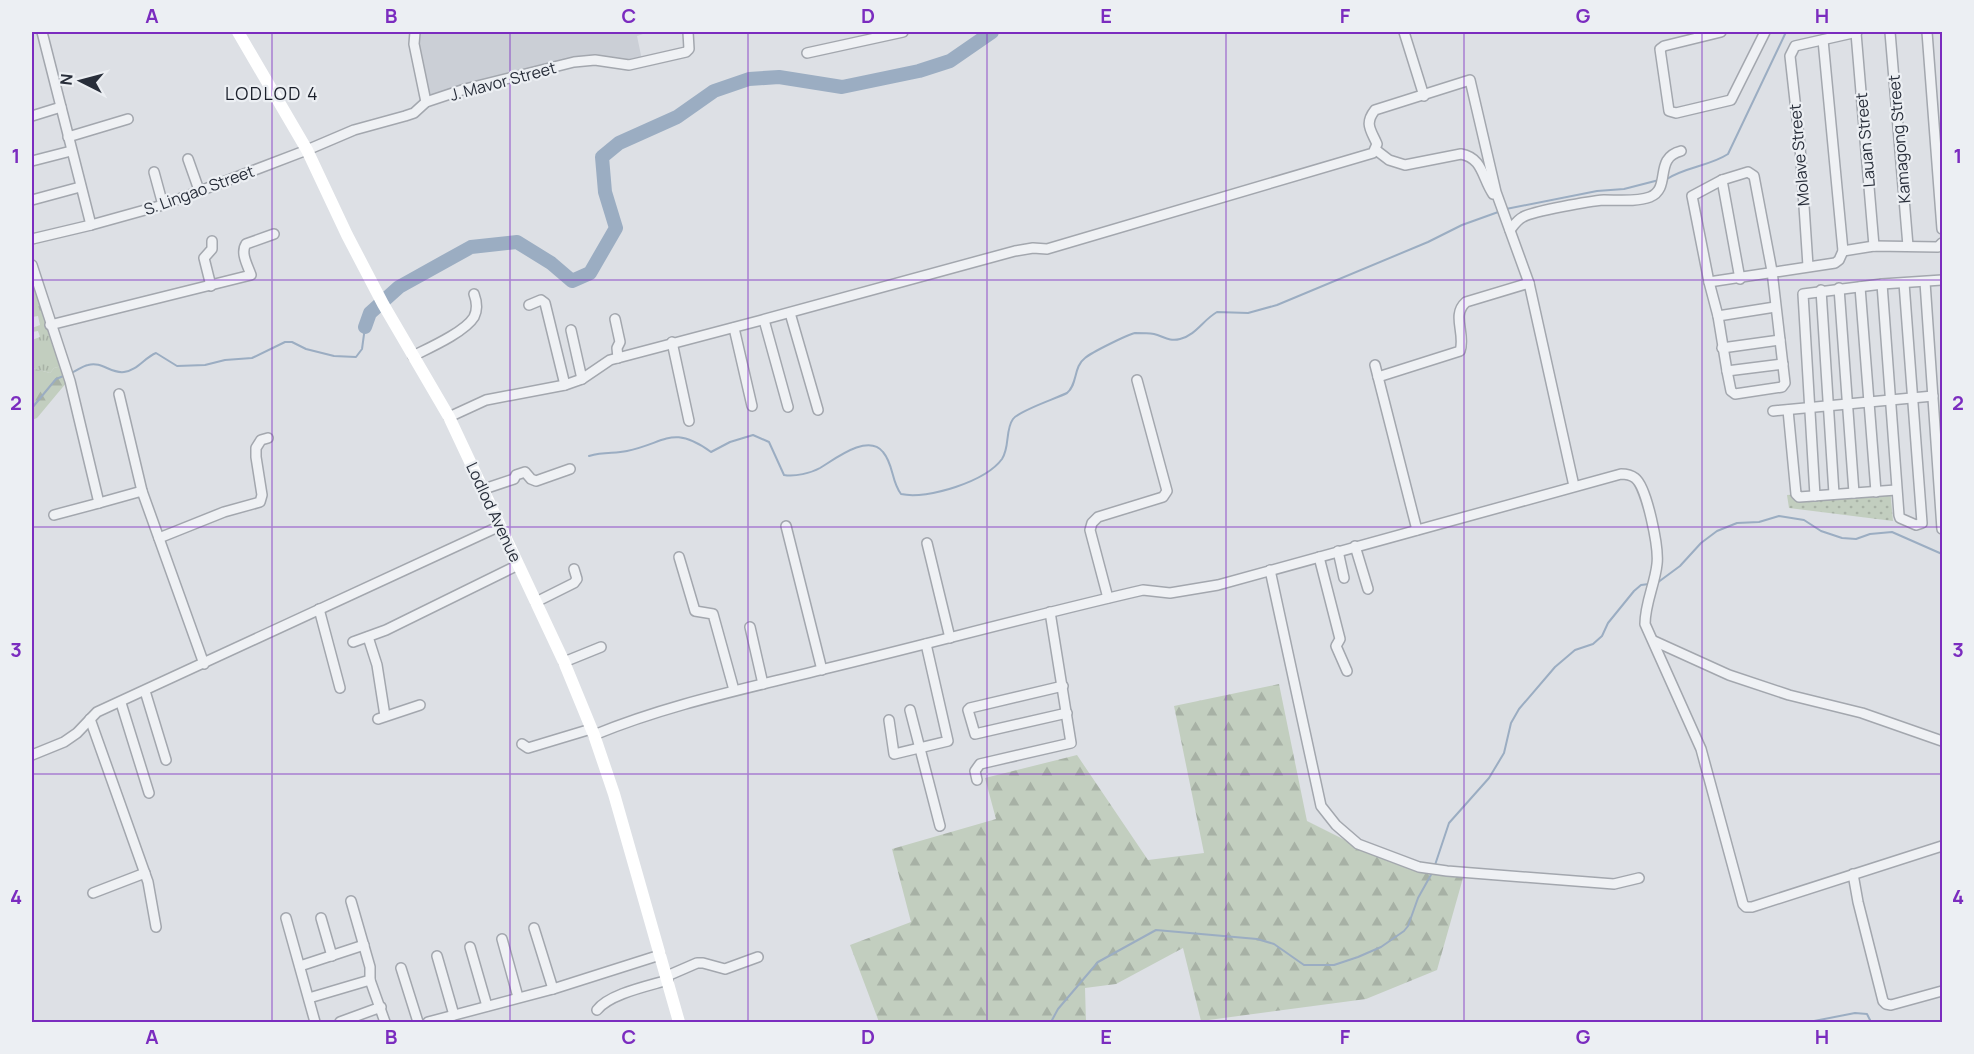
<svg xmlns="http://www.w3.org/2000/svg" width="1974" height="1054" font-family="Manrope,sans-serif">
<style>
.built{fill:#cbcfd6}
.grass{fill:url(#grass-tufts)}
.forest{fill:url(#forest-firs)}
.park{fill:url(#park-dots)}
.lines{fill:none;stroke-linecap:round;stroke-linejoin:round}
.stream{stroke:#9badc2;stroke-width:2}
.river{stroke:#9badc2;stroke-width:14}
.street-casing{stroke:#a3a7ae;stroke-width:12}
.street{stroke:#eff1f4;stroke-width:9}
.secondary{stroke:#fff;stroke-width:12}
.grid{fill:none;stroke:#7b2cbf;stroke-width:1.5;stroke-opacity:0.55}
.labels{text-anchor:middle;stroke-width:4.5;stroke-linejoin:round;paint-order:stroke}
.street-label{font-size:16px;fill:#282e3a;stroke:#eceff3}
.neighbourhood-label{font-size:18px;letter-spacing:1.5px;fill:#1a1f2a;stroke:#eceff3}
.neatline{fill:none;stroke:#7b2cbf;stroke-width:2}
.grid-label{font-size:20px;text-anchor:middle;font-weight:bold;fill:#7b2cbf}
</style>
<defs>
<pattern id="grass-tufts" width="24" height="20" patternUnits="userSpaceOnUse" patternTransform="scale(1.5)"><rect width="24" height="20" fill="#c2cebf"/><path d="M3 7l-1-3M5 7V3M7 7l1-3M15 17l-1-3M17 17v-4M19 17l1-3" fill="none" stroke="#a7b1a5"/></pattern>
<pattern id="forest-firs" width="22" height="20" patternUnits="userSpaceOnUse" patternTransform="scale(1.5)"><rect width="22" height="20" fill="#c2cebf"/><path d="M5 1l3.5 6h-7zM16 11l3.5 6h-7z" fill="#a7b1a5"/></pattern>
<pattern id="park-dots" width="8" height="8" patternUnits="userSpaceOnUse" patternTransform="scale(1.5)"><rect width="8" height="8" fill="#c2cebf"/><path d="M2 2h.1M6 6h.1" fill="none" stroke="#a7b1a5" stroke-width="1.8" stroke-linecap="round"/></pattern>
</defs>
<rect width="100%" height="100%" fill="#dde0e5"/>
<polygon class="built" points="418,32 649,32 637,36 642,60 632,64 598,57 427,98 418,51"/>
<polygon class="grass" points="32,273 62,366 54,368 50,373 32,368 32,340 40,337 38,331 32,332 32,328 40,325 38,316 32,317"/>
<g class="forest">
<polygon points="62,366 67,382 37,418 32,420 32,368 50,373 54,368"/>
<polygon points="1279,684 1307,821 1381,858 1463,878 1437,970 1366,999 1201,1021 1183,948 1116,984 1085,988 1086,1022 879,1022 850,945 911,922 892,849 996,819 985,778 1077,755 1148,860 1204,853 1174,706"/>
</g>
<polygon class="park" points="1890,487 1893,521 1789,508 1787,495"/>
<g class="lines">
<g class="stream">
<path d="M1667,179c18,-12 43,-13 61,-25l58,-122"/>
<polyline points="1506,209 1597,191 1624,189 1659,180"/>
<path d="M71,373c6,-2 11,-7 17,-8 14,-4 23,9 36,7 14,-2 20,-14 32,-19l21,13 28,-1 20,-5 27,-2 33,-16h7l14,7 28,7 22,1 6,-8 3,-22"/>
<polyline points="32,408 56,379 66,375"/>
<path d="M589,456c16,-5 25,-2 38,-5 39,-8 45,-27 84,1l19,-10 23,-7 16,7 15,33c11,2 27,-2 36,-7 15,-9 48,-35 63,-16 11,13 8,29 18,42 27,6 85,-13 101,-35 8,-12 3,-29 11,-40 7,-9 42,-20 54,-26 11,-9 6,-26 18,-35 7,-6 42,-23 50,-25 5,0 13,0 19,1 9,2 15,8 26,5 16,-4 23,-19 37,-27l31,1 29,-8 151,-63 34,-17 39,-14"/>
<polyline points="1657,583 1680,566 1701,543 1717,531 1737,523 1759,522 1779,516 1804,520 1821,531 1842,538 1856,539 1870,534 1892,532 1942,554"/>
<polyline points="1434,868 1449,823 1489,778 1504,753 1511,723 1519,709 1555,667 1575,650 1593,644 1602,636 1608,623 1634,591 1641,585 1649,584"/>
<polyline points="1051,1022 1058,1009 1098,962 1156,930 1257,939 1274,944 1304,965 1334,965 1358,957 1381,947 1404,931 1408,926 1418,898 1432,873"/>
<polyline points="1809,1022 1855,1013 1867,1014 1871,1022"/>
</g>
<polyline class="river" points="365,327 370,313 399,287 471,247 517,242 551,263 572,281 590,273 616,228 605,192 602,157 619,143 677,117 714,91 749,79 779,77 842,87 919,71 950,61 992,32"/>
<g class="street-casing">
<g id="street">
<polyline points="42,32 91,225"/>
<polyline points="415,32 414,44 426,102"/>
<polyline points="1404,32 1424,96"/>
<polyline points="1721,32 1664,46 1660,49 1669,111 1676,113 1731,100 1765,32"/>
<polyline points="1890,32 1908,246"/>
<polyline points="1927,32 1942,229"/>
<polyline points="1856,33 1874,246"/>
<polyline points="807,53 903,32"/>
<polyline points="32,116 61,107"/>
<polyline points="68,137 128,119"/>
<path d="M1376,150l13,10 16,5 56,-11c22,4 21,24 32,40"/>
<polyline points="188,159 199,190"/>
<polyline points="32,161 71,151"/>
<polyline points="154,172 163,205"/>
<polygon points="1748,172 1754,176 1772,271 1785,383 1782,387 1735,394 1731,391 1727,371 1718,316 1709,282 1692,196 1722,180"/>
<polyline points="1722,180 1740,279"/>
<polyline points="32,200 80,187"/>
<path d="M1510,230c4,-5 7,-10 13,-13 10,-6 68,-16 81,-17 14,0 33,2 46,-3 22,-9 3,-39 31,-46"/>
<polyline points="32,239 91,225 163,205 307,150 354,130 405,116 414,113 426,102 465,89 574,62 595,60 629,65 686,52 689,49 688,32"/>
<polyline points="1843,251 1874,246 1938,247 1942,243"/>
<polyline points="32,265 70,381 99,503 142,491 204,664"/>
<polyline points="1808,266 1800,146 1790,56 1795,46 1857,32"/>
<polyline points="1709,282 1835,263 1839,260 1843,251 1823,40"/>
<polyline points="1925,282 1942,529"/>
<polyline points="1882,284 1899,515 1900,518 1916,525 1922,523 1904,283"/>
<polyline points="211,286 204,258 212,249 212,241"/>
<polyline points="1860,287 1876,492"/>
<polyline points="1839,288 1854,493"/>
<polyline points="1821,290 1834,494"/>
<polyline points="529,305 541,300 545,303 565,385"/>
<polyline points="790,313 818,410"/>
<polyline points="1718,316 1775,307"/>
<polyline points="615,319 620,342 617,348 618,358"/>
<polyline points="764,320 788,407"/>
<path d="M50,325l201,-50c-3,-9 -11,-22 -5,-31l28,-10"/>
<polyline points="734,328 752,406"/>
<polyline points="571,330 582,379"/>
<polyline points="672,342 689,421"/>
<polyline points="1722,348 1780,340"/>
<path d="M413,356c16,-8 52,-24 61,-39 4,-8 3,-15 0,-23"/>
<polyline points="1375,365 1417,530"/>
<polyline points="1727,371 1783,364"/>
<path d="M1378,377l82,-26c6,-17 -9,-36 6,-49l63,-19"/>
<polyline points="119,394 142,491"/>
<polyline points="1788,410 1796,494 1799,497 1896,490"/>
<polyline points="1773,411 1933,396"/>
<path d="M449,417l37,-17 79,-15 17,-6 28,-19 152,-40 253,-69 18,-3 14,1 326,-96 4,-9c-6,-14 -13,-20 -2,-34l95,-30 26,112 33,91 45,203"/>
<polyline points="484,489 514,479 516,475 525,472 531,479 536,481 570,469"/>
<polyline points="1815,496 1803,294 1882,284 1942,280"/>
<polyline points="54,515 99,503"/>
<polyline points="786,526 822,670"/>
<polyline points="159,538 224,512 260,502 262,495 256,457 256,448 261,440 268,438"/>
<polyline points="927,543 950,638"/>
<polyline points="1355,546 1368,589"/>
<polyline points="1338,551 1344,578"/>
<polyline points="679,557 695,611 713,614 734,690"/>
<polyline points="1319,557 1340,639 1336,646 1347,671"/>
<polyline points="1270,570 1321,806 1336,825 1358,844 1419,867 1447,871 1614,884 1639,878"/>
<polyline points="1108,598 1090,530 1092,523 1098,517 1163,497 1167,491 1137,380"/>
<polyline points="536,602 574,583 577,579 574,569"/>
<polyline points="319,609 340,688"/>
<polyline points="750,627 763,684"/>
<polyline points="368,637 377,665 385,716"/>
<polyline points="1654,641 1729,675 1789,695 1862,713 1942,741"/>
<polyline points="353,642 386,630 518,565"/>
<polyline points="564,662 601,647"/>
<polyline points="1063,686 970,708 968,710 975,734 1067,713"/>
<polyline points="145,691 166,760"/>
<polyline points="121,703 149,793"/>
<polyline points="910,710 940,826"/>
<polyline points="90,719 148,882 156,927"/>
<polyline points="378,719 420,705"/>
<polyline points="889,720 894,754 948,741 926,644"/>
<path d="M594,735c73,-30 146,-45 222,-64 109,-26 218,-56 327,-81l27,3 48,-8 403,-111c5,0 10,1 14,4 12,9 24,70 22,86 -2,20 -12,39 -12,60l56,125 42,155 3,3h6l190,-61"/>
<polyline points="522,744 528,748 591,729"/>
<polyline points="32,755 64,742 77,733 97,712 500,526"/>
<polyline points="977,780 975,771 980,764 1071,743 1050,612"/>
<polyline points="1853,874 1858,902 1883,1001 1886,1004 1891,1005 1942,991"/>
<polyline points="93,893 145,873"/>
<polyline points="351,901 370,967 370,980 385,1022"/>
<polyline points="286,918 315,1022"/>
<polyline points="321,918 332,956"/>
<polyline points="534,928 553,989"/>
<polyline points="502,939 518,997"/>
<polyline points="470,947 487,1006"/>
<polyline points="437,956 454,1015"/>
<polyline points="300,966 364,945"/>
<polyline points="401,968 418,1022"/>
<polyline points="667,976 697,963 703,963 725,969 758,957"/>
<polyline points="309,998 370,980"/>
<path d="M597,1010c12,-16 51,-24 71,-30"/>
<polyline points="340,1022 381,1007"/>
<polyline points="428,1022 553,989 660,955"/>
</g>
</g>
<use href="#street" class="street"/>
<polyline class="secondary" points="238,32 307,150 347,235 383,304 449,417 564,662 594,735 614,794 679,1022"/>
</g>
<path class="grid" d="M272,32v990M510,32v990M748,32v990M987,32v990M1226,32v990M1464,32v990M1702,32v990M32,280h1910M32,527h1910M32,774h1910"/>
<g class="labels">
<g class="street-label">
<text transform="translate(503 81) rotate(-15)" y="6">J. Mavor Street</text>
<text transform="translate(1899 139) rotate(-95)" y="6">Kamagong Street</text>
<text transform="translate(1865 140) rotate(-95)" y="6">Lauan Street</text>
<text transform="translate(1799 155) rotate(-95)" y="6">Molave Street</text>
<text transform="translate(199 190) rotate(-20)" y="6">S. Lingao Street</text>
<text transform="translate(494 512) rotate(65)" y="6">Lodlod Avenue</text>
</g>
<g class="neighbourhood-label">
<text x="272" y="100">LODLOD 4</text>
</g>
</g>
<rect width="1974" height="1054" fill="none" stroke="#eceff3" stroke-width="66"/>
<g transform="translate(81 81) rotate(276)" stroke="#eceff3" stroke-width="4.5" paint-order="stroke">
<path d="M0-4.5L10 22L0 15L-10 22Z" fill="#282e3a"/>
<text y="-9" font-size="16" font-weight="bold" text-anchor="middle" fill="#282e3a">N</text>
</g>
<rect x="33" y="33" width="1908" height="988" class="neatline"/>
<g class="grid-label">
<text x="152" y="23">A</text>
<text x="391" y="23">B</text>
<text x="629" y="23">C</text>
<text x="868" y="23">D</text>
<text x="1106" y="23">E</text>
<text x="1345" y="23">F</text>
<text x="1583" y="23">G</text>
<text x="1822" y="23">H</text>
<text x="16" y="163">1</text>
<text x="1958" y="163">1</text>
<text x="16" y="410">2</text>
<text x="1958" y="410">2</text>
<text x="16" y="657">3</text>
<text x="1958" y="657">3</text>
<text x="16" y="904">4</text>
<text x="1958" y="904">4</text>
<text x="152" y="1044">A</text>
<text x="391" y="1044">B</text>
<text x="629" y="1044">C</text>
<text x="868" y="1044">D</text>
<text x="1106" y="1044">E</text>
<text x="1345" y="1044">F</text>
<text x="1583" y="1044">G</text>
<text x="1822" y="1044">H</text>
</g>
</svg>
